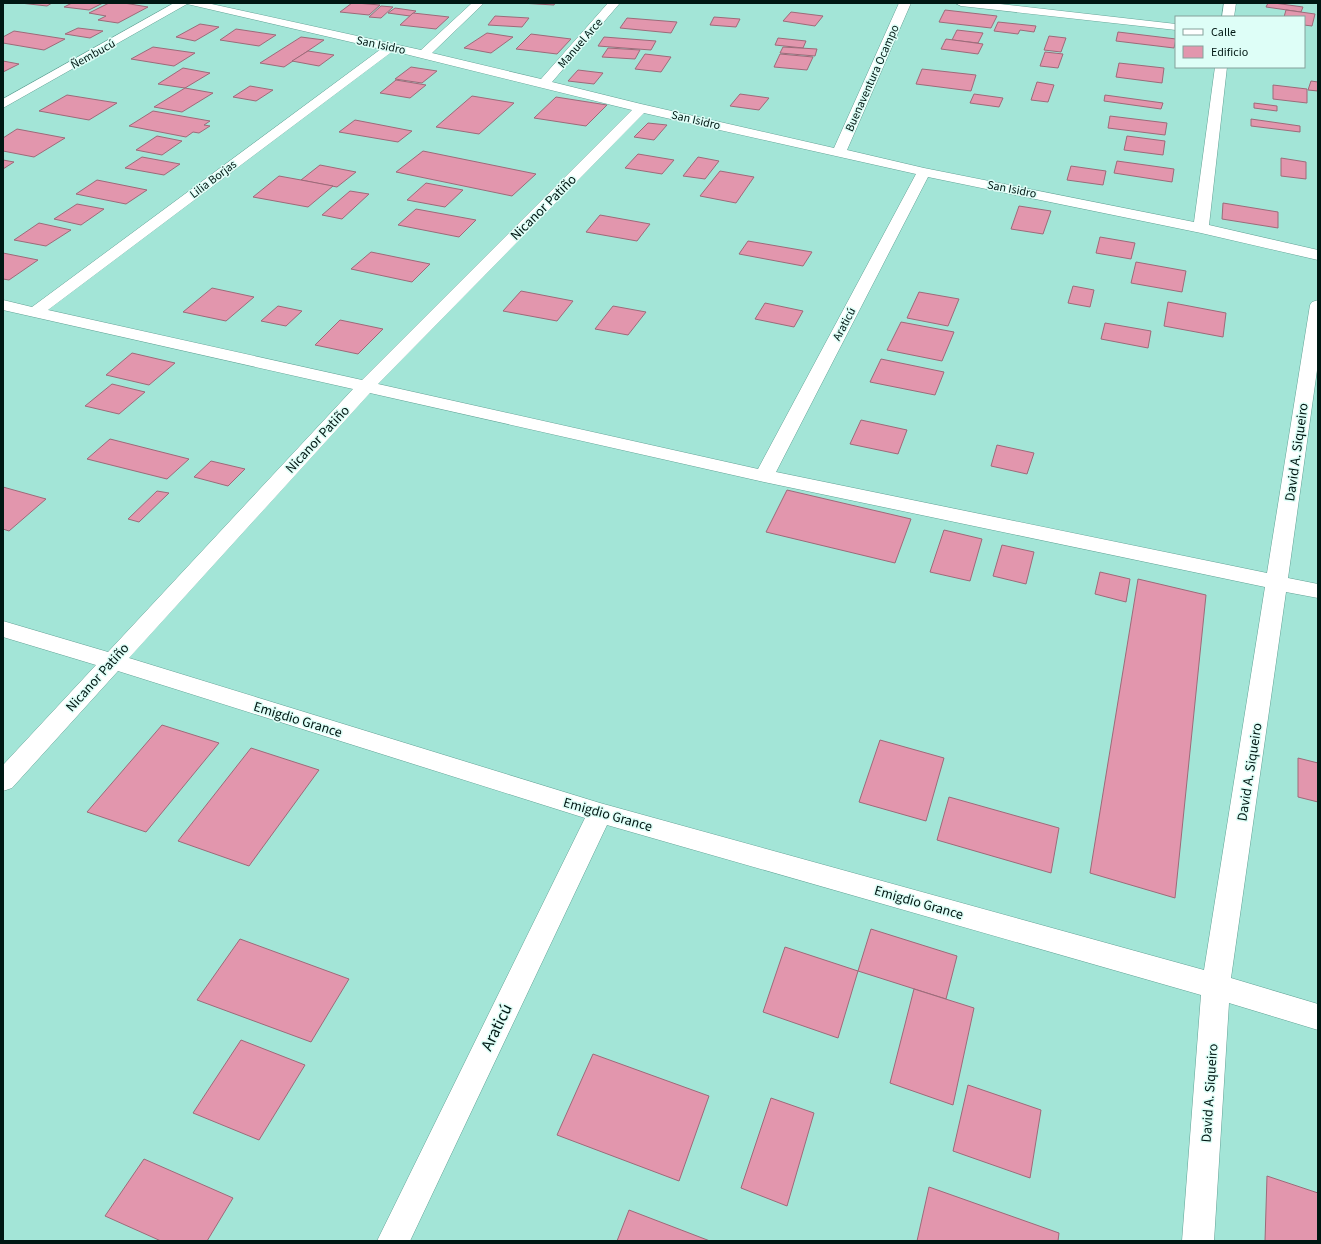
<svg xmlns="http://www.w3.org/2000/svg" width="1321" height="1244" font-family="'Source Sans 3',sans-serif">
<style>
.building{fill:#e296ad;stroke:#9d6a79}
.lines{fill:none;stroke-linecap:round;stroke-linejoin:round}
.minor-casing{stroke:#63a296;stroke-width:1}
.minor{fill:#fff;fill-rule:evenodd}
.labels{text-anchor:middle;stroke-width:3;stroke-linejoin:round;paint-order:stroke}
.far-street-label{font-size:12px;fill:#001713;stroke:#defef7}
.street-label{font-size:14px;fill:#001713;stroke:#defef7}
.near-street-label{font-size:17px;fill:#001713;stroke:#defef7}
</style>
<rect width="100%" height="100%" fill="#a3e5d7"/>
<g class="building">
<polygon points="20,3 52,3 47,6"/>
<polygon points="72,3 103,3 89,10 64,7"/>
<polygon points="109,3 124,3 148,7 118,23 98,20 106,16 89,13"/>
<polygon points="352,3 356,3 380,5 369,15 340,12"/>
<polygon points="520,3 555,3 554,5"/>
<polygon points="1268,3 1274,3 1303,7 1301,12 1266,7"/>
<polygon points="381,6 393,7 381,18 369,17"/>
<polygon points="395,8 416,11 410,16 388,13"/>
<polygon points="945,10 997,16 991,28 939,22"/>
<polygon points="1286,10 1315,14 1312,26 1304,25 1304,17 1284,17"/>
<polygon points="791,12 823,16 815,26 783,21"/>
<polygon points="413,13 449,17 436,29 400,25"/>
<polygon points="495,16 529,18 522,27 488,25"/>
<polygon points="714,17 740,19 736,27 710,25"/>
<polygon points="627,18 677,22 671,33 620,28"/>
<polygon points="998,22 1036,26 1034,32 1020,30 1018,34 994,31"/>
<polygon points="200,24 219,27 195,41 176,37"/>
<polygon points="78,28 103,31 90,38 65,34"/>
<polygon points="236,29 276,35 259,46 220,40"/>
<polygon points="957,30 983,33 978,43 952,40"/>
<polygon points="14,31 65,39 44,50 3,43 3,37"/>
<polygon points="1118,32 1176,39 1174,48 1116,41"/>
<polygon points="487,33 513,37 491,53 464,48"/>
<polygon points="531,34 571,39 557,54 516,49"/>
<polygon points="1049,36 1066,38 1061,52 1044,50"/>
<polygon points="301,37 324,40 284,67 260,63"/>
<polygon points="604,37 656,41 651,50 598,46"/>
<polygon points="778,38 806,41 803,48 775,45"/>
<polygon points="946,39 983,44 978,54 941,49"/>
<polygon points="153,47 195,53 174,66 131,59"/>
<polygon points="783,47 817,49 815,56 780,53"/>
<polygon points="608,48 640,50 635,59 602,57"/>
<polygon points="308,51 334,55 319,66 292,61"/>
<polygon points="1045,52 1063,54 1058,68 1040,66"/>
<polygon points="645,54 671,57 661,72 635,69"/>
<polygon points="780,54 813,57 807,70 774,67"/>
<polygon points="3,61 19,64 3,72"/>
<polygon points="1119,63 1164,68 1162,83 1116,77"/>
<polygon points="411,67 437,71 422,83 395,79"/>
<polygon points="183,68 210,73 185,88 158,84"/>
<polygon points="922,69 976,75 971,91 916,84"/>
<polygon points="578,70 603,73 594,84 568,81"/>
<polygon points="396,80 426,85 410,98 380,93"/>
<polygon points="1311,81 1318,82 1318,91 1308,90"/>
<polygon points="1037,82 1054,85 1048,102 1031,100"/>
<polygon points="1273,85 1307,89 1307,103 1273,99"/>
<polygon points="250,86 273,90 256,101 233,97"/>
<polygon points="185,88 213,93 182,112 154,107"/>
<polygon points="740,94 769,98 759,110 730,106"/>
<polygon points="974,94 1003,98 999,107 970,103"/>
<polygon points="67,95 117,103 89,120 39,111"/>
<polygon points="1105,95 1163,103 1161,109 1104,101"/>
<polygon points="472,96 514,103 479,134 436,127"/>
<polygon points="556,97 607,105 586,126 534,118"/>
<polygon points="1254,103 1277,106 1277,111 1254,108"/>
<polygon points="153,111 210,121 204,125 210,126 199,133 193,132 186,137 129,126"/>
<polygon points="1110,116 1167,123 1165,135 1108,128"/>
<polygon points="1251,119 1300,126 1300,132 1251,126"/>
<polygon points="355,120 412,131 398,142 339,132"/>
<polygon points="648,123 667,125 654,140 634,137"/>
<polygon points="17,129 65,138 34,157 3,151 3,138"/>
<polygon points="157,136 182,141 162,155 136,150"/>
<polygon points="1127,136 1165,141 1163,155 1124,150"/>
<polygon points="423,151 536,174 512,196 396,172"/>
<polygon points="638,154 674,160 662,174 625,168"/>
<polygon points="142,157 180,164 164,175 125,168"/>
<polygon points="698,157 719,161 705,179 683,176"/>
<polygon points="1281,158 1306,162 1306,179 1281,176"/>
<polygon points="3,160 14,162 3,169"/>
<polygon points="1117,161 1174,169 1172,182 1114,173"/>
<polygon points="320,165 356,172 337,187 301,180"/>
<polygon points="1071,166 1106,171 1103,185 1067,180"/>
<polygon points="720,171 754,177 736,203 700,196"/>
<polygon points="279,176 301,180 333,186 308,207 253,197"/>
<polygon points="97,180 147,190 126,204 76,194"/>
<polygon points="426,183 463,190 445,207 407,200"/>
<polygon points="350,191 369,194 342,219 322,215"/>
<polygon points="1223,203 1278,212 1278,228 1222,219"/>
<polygon points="77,204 104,209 81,225 54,219"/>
<polygon points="1019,206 1051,211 1043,234 1011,229"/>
<polygon points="416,209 476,220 459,237 398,225"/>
<polygon points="600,215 650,224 637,241 586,232"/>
<polygon points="39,223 71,230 46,246 14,240"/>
<polygon points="1100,237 1135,243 1131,259 1096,253"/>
<polygon points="748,241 812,252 803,266 739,254"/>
<polygon points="371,252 430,264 412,282 351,269"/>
<polygon points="3,253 38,260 9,280 3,279"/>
<polygon points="1136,262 1186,271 1182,292 1131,283"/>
<polygon points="1073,286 1094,290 1090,307 1068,303"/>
<polygon points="212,288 254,297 226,321 183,312"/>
<polygon points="521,291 573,301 557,321 503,311"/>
<polygon points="919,292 959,299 948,326 907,318"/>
<polygon points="1168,302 1226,313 1223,337 1164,326"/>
<polygon points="765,303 803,311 794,327 755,319"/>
<polygon points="278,306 302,311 286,326 261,321"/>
<polygon points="613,306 646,312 628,335 595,329"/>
<polygon points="340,320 383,329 358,354 315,345"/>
<polygon points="901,322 954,332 942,361 887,350"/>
<polygon points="1105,323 1151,331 1148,348 1101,339"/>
<polygon points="132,353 175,363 149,385 106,375"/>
<polygon points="881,359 944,372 935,395 870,382"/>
<polygon points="112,384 145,392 119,414 85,406"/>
<polygon points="861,420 907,430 898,454 850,444"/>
<polygon points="110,439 189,459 167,479 87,459"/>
<polygon points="997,445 1034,453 1027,474 991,466"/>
<polygon points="211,461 245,469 228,486 194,477"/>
<polygon points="3,487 46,499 9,531 3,529"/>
<polygon points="787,490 911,519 895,563 766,532"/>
<polygon points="157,491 169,493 139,522 128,519"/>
<polygon points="944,530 982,539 970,581 930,572"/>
<polygon points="1002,545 1034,552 1026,584 993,576"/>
<polygon points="1100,572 1130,579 1126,602 1095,594"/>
<polygon points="1138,579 1206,595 1175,898 1090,873"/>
<polygon points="162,725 219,743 146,832 87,812"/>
<polygon points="880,740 944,758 926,821 859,802"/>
<polygon points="251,748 319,770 249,866 178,841"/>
<polygon points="1298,758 1318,763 1318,802 1298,797"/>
<polygon points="949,797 1059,828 1051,873 937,840"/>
<polygon points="871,929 957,956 946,999 858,971"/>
<polygon points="240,939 349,979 311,1042 197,1000"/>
<polygon points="785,947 858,971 838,1038 763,1012"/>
<polygon points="914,989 974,1008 953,1105 890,1083"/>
<polygon points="241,1040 305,1065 259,1140 193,1113"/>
<polygon points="593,1054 709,1096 679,1181 557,1135"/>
<polygon points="968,1085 1041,1110 1030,1178 953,1151"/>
<polygon points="771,1098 814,1113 787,1206 741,1188"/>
<polygon points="144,1159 233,1198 207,1241 161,1241 105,1216"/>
<polygon points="1267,1176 1318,1193 1318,1241 1265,1241"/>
<polygon points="929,1187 1059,1233 1058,1241 917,1241"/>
<polygon points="629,1210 710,1241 617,1241"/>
</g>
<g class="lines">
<g class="minor-casing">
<g id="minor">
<path d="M174,3h33l214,47 51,-47h12l-52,50 109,26 67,-76h12l-68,79 89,22 193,44 65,-145h12l-64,147 77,18 270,54 21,-155h12l-18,158 109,25v10l-117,-27 -273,-56 -152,295 491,101 43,-268 2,-3 6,-2v63l-30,215 30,6v14l-32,-6 -55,386 87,26v26l-89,-27 -15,238h-32l19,-246 -594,-170 -197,416h-33l208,-423 -467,-147 -106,117 -9,3v-26l93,-100 -93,-28v-16l105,31 245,-263 -350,-79v-10l29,7 349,-258 -194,-45 -184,104v-9zM393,51l239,59 -270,270 -314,-70zM644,113l272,61 -158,295 -380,-85zM370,393l394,89 501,105 -61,383 -604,-167 -471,-145z"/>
<polygon points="955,3 991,3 1176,24 1176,30 961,6"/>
<polygon points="1224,3 1236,3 1234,17 1222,17"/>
</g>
</g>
<use href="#minor" class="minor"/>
</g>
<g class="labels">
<g class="far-street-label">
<text transform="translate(580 43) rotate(-49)" y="4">Manuel Arce</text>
<text transform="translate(381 45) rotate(12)" y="4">San Isidro</text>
<text transform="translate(93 54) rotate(-29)" y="4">Ñembucú</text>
<text transform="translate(872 78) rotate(-66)" y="4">Buenaventura Ocampo</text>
<text transform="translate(696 120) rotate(13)" y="4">San Isidro</text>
<text transform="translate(213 179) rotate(-37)" y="4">Lilia Borjas</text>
<text transform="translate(1012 189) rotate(11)" y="4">San Isidro</text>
<text transform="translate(844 324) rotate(-62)" y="4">Araticú</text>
</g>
<g class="street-label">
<text transform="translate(543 207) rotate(-45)" y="5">Nicanor Patiño</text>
<text transform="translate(317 439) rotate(-47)" y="5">Nicanor Patiño</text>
<text transform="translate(1296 452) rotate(-82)" y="5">David A. Siqueiro</text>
<text transform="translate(97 677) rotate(-48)" y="5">Nicanor Patiño</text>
<text transform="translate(298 719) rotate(17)" y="5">Emigdio Grance</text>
<text transform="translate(1249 772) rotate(-81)" y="5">David A. Siqueiro</text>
<text transform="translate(608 814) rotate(16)" y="5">Emigdio Grance</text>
<text transform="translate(919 902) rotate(16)" y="5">Emigdio Grance</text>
<text transform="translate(1209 1093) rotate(-86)" y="5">David A. Siqueiro</text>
</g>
<g class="near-street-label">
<text transform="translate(496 1027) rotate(-64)" y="6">Araticú</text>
</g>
</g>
<rect width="1321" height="1244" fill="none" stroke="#001713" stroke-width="8"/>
<rect x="1175" y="16" width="130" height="52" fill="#defef7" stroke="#85a29c"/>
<rect x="1183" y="29" width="20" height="6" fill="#ffffff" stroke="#85a29c"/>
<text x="1211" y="36" font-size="12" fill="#001713">Calle</text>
<rect x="1183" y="46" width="20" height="12" fill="#e296ad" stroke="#85a29c"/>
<text x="1211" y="56" font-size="12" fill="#001713">Edificio</text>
</svg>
